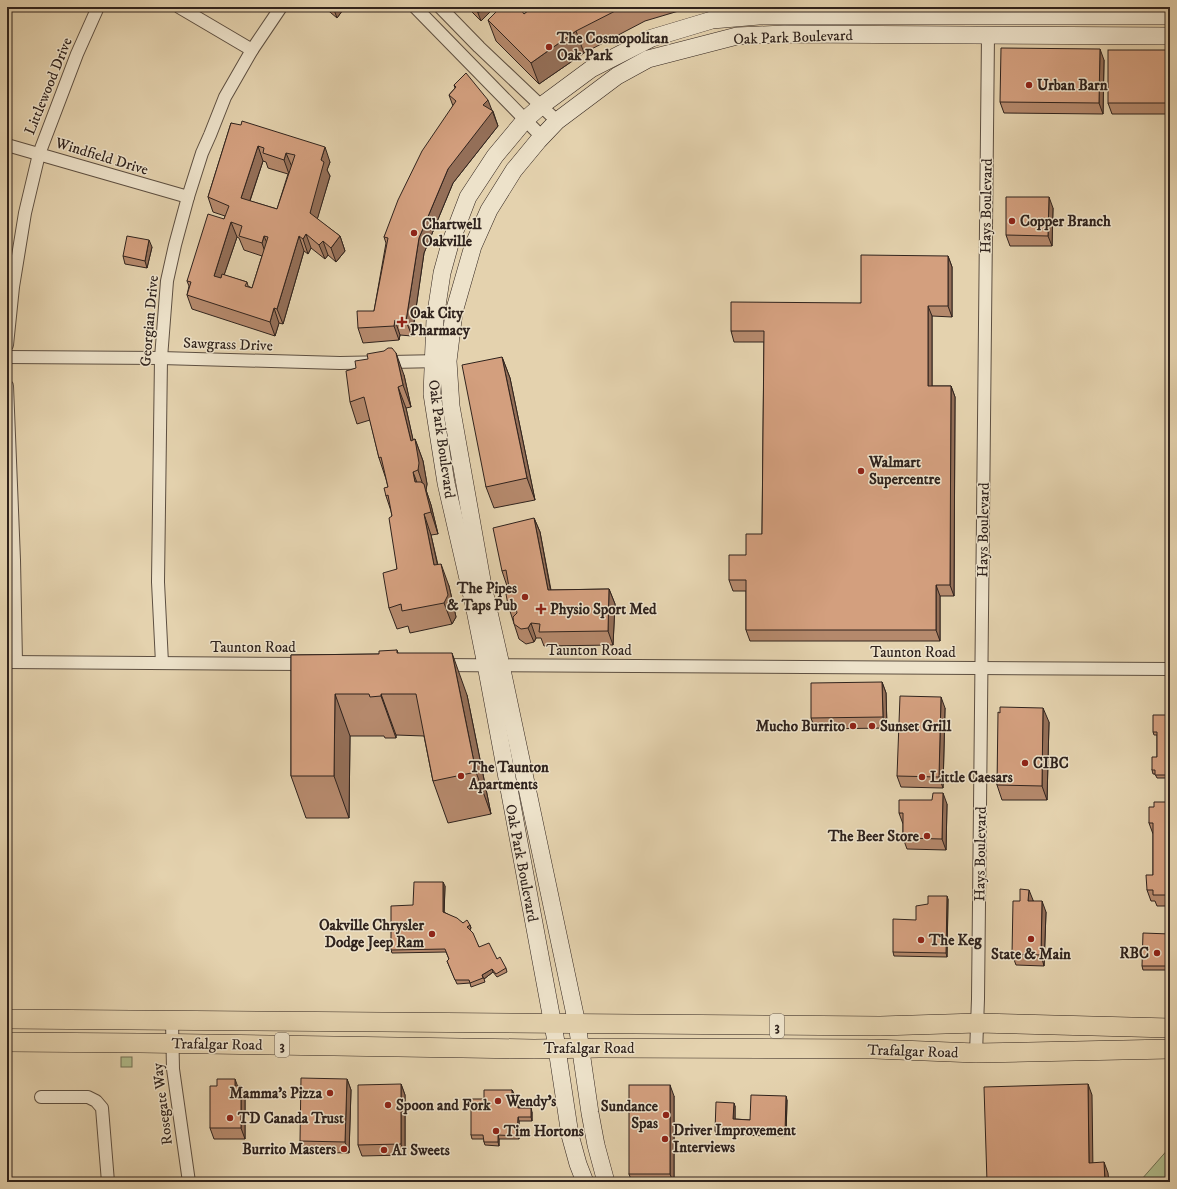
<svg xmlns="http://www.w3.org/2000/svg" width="1177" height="1189" font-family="'IM FELL DW Pica',serif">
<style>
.green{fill:#b1bd8c;stroke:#707054}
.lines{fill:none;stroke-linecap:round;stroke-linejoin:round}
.street-casing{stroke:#5d4f41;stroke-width:14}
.secondary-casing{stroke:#30231d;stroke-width:18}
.primary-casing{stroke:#30231d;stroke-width:20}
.street{stroke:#ede2ca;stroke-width:12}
.secondary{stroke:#ede2ca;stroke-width:17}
.primary{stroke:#e4d2ae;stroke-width:19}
.wall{fill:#b5896c;stroke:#30231d;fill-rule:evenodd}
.shaded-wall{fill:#946f58;stroke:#30231d}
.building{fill:#d39f7e;stroke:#30231d;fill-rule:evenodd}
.poi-dot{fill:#8f2418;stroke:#ede2ca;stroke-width:1.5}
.labels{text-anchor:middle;stroke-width:3;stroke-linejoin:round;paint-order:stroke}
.shield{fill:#ede2ca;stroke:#695c51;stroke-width:1}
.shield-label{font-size:14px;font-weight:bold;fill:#30231d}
.street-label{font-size:15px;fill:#30231d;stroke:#ede2ca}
.poi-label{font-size:15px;font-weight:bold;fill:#30231d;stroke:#ede2ca;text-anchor:start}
</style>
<rect width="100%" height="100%" fill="#e4d2ae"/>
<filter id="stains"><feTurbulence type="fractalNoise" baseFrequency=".005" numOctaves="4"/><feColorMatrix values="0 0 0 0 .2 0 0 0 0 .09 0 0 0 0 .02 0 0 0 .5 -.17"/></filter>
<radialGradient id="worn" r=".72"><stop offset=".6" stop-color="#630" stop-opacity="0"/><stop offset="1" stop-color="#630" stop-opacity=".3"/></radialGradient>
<g class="green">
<rect x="121" y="1057" width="11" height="10"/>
<polygon points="1170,1147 1170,1182 1140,1182 1141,1180"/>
</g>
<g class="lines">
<g class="street-casing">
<g id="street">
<polyline points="179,7 252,50"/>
<polyline points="415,7 542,137"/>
<polyline points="440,7 479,47 557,121"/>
<polyline points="7,145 188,197"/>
<polyline points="7,345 13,287 25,213 39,154 77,54 98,7"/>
<polyline points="7,357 161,358 340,363 441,361"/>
<polyline points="7,386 14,560 16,662"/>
<polyline points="7,662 308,664"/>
<polyline points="162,663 158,582 161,358 167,281 175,245 188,197 202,153 210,135 225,97 252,50 281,7"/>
<polyline points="440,665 1170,669"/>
<polyline points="172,1021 173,1069 189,1182"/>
<polyline points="976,1053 978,999 988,35"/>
<polyline points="41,1097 88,1097 96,1101 102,1108 108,1182"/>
</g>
</g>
<g class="secondary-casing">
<g id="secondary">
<polyline points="585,1182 578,1164 570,1135 555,1036 486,665 474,605 446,483 432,394 435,319 442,273 450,244 468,197 495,156 525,120 541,106 591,69 652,38 712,20 759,16 1170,16"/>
<polyline points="606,1182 596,1145 590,1113 577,1024 501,665 483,586 451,406 448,361 454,312 473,246 489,210 514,170 538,141 557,121 617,76 648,59 737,36 784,34 1170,36"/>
</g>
</g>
<g class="primary-casing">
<g id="primary">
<polyline points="7,1019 880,1026 978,1023 1170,1028"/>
<polyline points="7,1042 140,1043 534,1049 600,1048 874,1049 976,1053 1170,1049"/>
</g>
</g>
<use href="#street" class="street"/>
<use href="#secondary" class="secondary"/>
<use href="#primary" class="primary"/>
</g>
<g class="wall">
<polygon points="324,7 345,7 337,18"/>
<polygon points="467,7 495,7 481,21"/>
<polygon points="533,7 692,7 645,21 584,53 539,84 496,41 488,20 524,14"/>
<polygon points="1170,50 1170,114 1112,114 1108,103"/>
<polygon points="1104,60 1103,114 1004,113 1000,102"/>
<polygon points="454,85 493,111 498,126 453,183 424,253 412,336 400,335 399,340 363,343 358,328 374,311 386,243 384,237 453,106 449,95 455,88"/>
<path d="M231,123l99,39 -3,8 3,6 -13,43 23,17 5,15 -9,11 -8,-7 -3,4 -14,-11 -3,6 -4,-3 -21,73 -4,-1 -4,13 -83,-27 -5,-14 2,-9 -2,-5 37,-62 1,-3 -12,-4 -5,-15zM263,161l3,1 2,6 20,6 -11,35 -27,-8zM237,237l2,1 5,12 18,6 -10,32 -4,-2 -1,-4 -23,-7z"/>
<polygon points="1053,208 1052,246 1010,246 1006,235"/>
<polygon points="152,247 147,268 125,264 123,256"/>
<polygon points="948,256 952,267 952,317 932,316 932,386 951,386 955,397 954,596 940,596 940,641 750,641 746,630 746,591 733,591 729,580 746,555 762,534 764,342 734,342 731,331 861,303"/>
<polygon points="502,357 510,378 535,500 494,508 486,487"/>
<polygon points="404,375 411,407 406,408 413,440 415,439 423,461 427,484 426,490 431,505 438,534 431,535 438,565 449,586 456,617 452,624 410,633 408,626 397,629 389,608 397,569 392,516 391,511 386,496 388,487 386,479 379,458 370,420 357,424 350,402"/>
<polygon points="534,518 540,532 551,590 609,589 615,604 613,645 544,646 541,638 536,638 534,642 526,644 519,639 508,605 510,593 509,585 507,586 502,571"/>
<polygon points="397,650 398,653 467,695 491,814 448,823 433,781 424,736 396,735 396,738 385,738 384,736 350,736 349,818 306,818 291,776 291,655 379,654"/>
<polygon points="882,682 886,693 887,728 815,729 811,718"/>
<polygon points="945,708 943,788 901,787 897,776"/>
<polygon points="1000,713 1049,722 1047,800 1002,800 997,785"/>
<polygon points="1170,715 1170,778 1157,778 1155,774 1153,774 1152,770 1157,757 1157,735 1154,735 1153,732"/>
<polygon points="1170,802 1170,906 1157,906 1155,901 1151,901 1147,890 1153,875 1153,834 1149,823 1154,807"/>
<polygon points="947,804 946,850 907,849 903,838 903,824 899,813"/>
<polygon points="445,886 444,912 463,923 470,925 471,928 470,930 479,947 497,959 506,968 507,972 497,977 493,972 484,979 485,982 471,987 470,983 457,984 447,961 449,959 446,952 392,953 391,950 413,905"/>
<polygon points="948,899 947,957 894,956 893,952 928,904"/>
<polygon points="1033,900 1033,901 1046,912 1044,966 1016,965 1012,954"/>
<polygon points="1170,934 1170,970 1143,970 1142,966"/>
<polygon points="347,1079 351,1090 349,1153 304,1152 300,1141"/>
<polygon points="401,1084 405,1095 405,1155 362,1156 358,1145"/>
<polygon points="237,1086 245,1097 245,1139 214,1139 210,1128"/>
<polygon points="512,1090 514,1094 514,1099 519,1103 519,1108 532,1112 532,1121 519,1121 519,1139 499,1139 499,1146 485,1145 484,1142 484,1139 472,1139 471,1135 484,1099"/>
<polygon points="674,1096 674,1182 632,1182 629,1174"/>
<polygon points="787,1100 786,1136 717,1135 715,1131 735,1106 735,1119 750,1120"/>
</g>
<g class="shaded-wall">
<polygon points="333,7 345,7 337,18"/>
<polygon points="485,7 495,7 481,21 478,13"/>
<polygon points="576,31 584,53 539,84 531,63"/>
<polygon points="1100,49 1104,60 1103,114 1099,103"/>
<polygon points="488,100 498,126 453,183 424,253 412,336 406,321 419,238 448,169 483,105"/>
<polygon points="258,146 263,161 246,212 241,198"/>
<polygon points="325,147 330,162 327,170 330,176 315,227 310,213 321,160"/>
<polygon points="286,153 292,167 289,174 284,160"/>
<polygon points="1049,197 1053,208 1052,246 1048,236"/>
<polygon points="231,222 237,237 219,290 214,276"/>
<polygon points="306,234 311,248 308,254 303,239"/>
<polygon points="264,236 270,250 267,258 262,243"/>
<polygon points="299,236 304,251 283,324 277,309"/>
<polygon points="340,236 345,251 336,262 331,248"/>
<polygon points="149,240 152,247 147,268 145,261"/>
<polygon points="323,241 328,255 325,259 319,245"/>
<polygon points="948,256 952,267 952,317 948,306"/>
<polygon points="928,306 932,316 932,397 928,386"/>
<polygon points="274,308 279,323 275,336 270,322"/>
<polygon points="395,320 400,335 399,340 394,326"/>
<polygon points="396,353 404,375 411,407 403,385"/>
<polygon points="502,357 510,378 535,500 527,478"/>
<polygon points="951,386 955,397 954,596 950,585"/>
<polygon points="398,387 406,408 418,462 411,441"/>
<polygon points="415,439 423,461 427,484 426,490 431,505 438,534 431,512 425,491 418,470"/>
<polygon points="413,472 421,493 415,482"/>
<polygon points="424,514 431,535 442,586 434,565"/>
<polygon points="534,518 540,532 553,604 548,590"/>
<polygon points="441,564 449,586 456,617 452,624 444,603"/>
<polygon points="936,585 940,596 940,641 936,630"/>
<polygon points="609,589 615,604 613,645 608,631"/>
<polygon points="531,623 536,638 534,642 528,628"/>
<polygon points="452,653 467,695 491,814 476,772"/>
<polygon points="882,682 886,693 887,728 883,717"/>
<polygon points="335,694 350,736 349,818 334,776"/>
<polygon points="381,694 396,735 396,738 381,696"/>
<polygon points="941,697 945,708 943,788 939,777"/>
<polygon points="1043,708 1049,722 1047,800 1042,786"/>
<polygon points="943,793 947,804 946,850 942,839"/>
<polygon points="443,882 445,886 444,916 443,912"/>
<polygon points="1029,890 1033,900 1032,912 1028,901"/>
<polygon points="947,896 948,899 947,957 946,953"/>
<polygon points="1042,901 1046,912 1044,966 1041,955"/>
<polygon points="470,925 471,928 468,931 467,927"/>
<polygon points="492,969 493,972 484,979 482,975"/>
<polygon points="235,1079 239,1090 235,1086"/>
<polygon points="347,1079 351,1090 349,1153 345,1142"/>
<polygon points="401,1084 405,1095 405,1155 401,1144"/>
<polygon points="1088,1084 1092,1095 1093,1173 1089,1163"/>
<polygon points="670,1085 674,1096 674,1182 673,1182 670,1174"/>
<polygon points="241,1086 245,1097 245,1139 241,1128"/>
<polygon points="512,1090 514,1094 513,1103 512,1099"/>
<polygon points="786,1096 787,1100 786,1136 785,1133"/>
<polygon points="518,1099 519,1103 519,1112 518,1108"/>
<polygon points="734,1103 735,1106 735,1123 733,1119"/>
<polygon points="531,1108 532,1112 532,1121 531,1117"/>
<polygon points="518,1117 519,1121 519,1139 517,1136"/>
<polygon points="498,1135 499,1139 499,1146 498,1142"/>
<polygon points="1104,1162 1108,1173 1109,1182 1105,1182"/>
</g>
<g class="building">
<polygon points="472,7 485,7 478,13"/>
<polygon points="501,7 519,7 524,14 533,7 623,7 576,31 531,63 488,20"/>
<polygon points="1001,48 1100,49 1099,103 1000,102"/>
<rect x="1108" y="50" width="62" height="53"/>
<polygon points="466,73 488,100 483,105 493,111 448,169 419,238 406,321 395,320 394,326 358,328 357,311 374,311 388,238 384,237 398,200 422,151 456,101 449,95 456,87 454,85"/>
<path d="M242,121l83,26 -4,13 3,2 -14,51 30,23 -9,12 -8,-7 -4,4 -13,-11 -3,5 -4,-3 -22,73 -3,-1 -4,14 -83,-27 4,-13 -4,-1 21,-67 16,5 5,-13 -21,-9 23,-74 10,2zM258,146l6,2 -1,5 21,7 2,-7 9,2 -18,54 -36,-11zM231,222l11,4 -3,10 23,7 2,-7 4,1 -16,51 -7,-2 2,-4 -25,-8 -1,4 -7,-2z"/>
<polygon points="1006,197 1049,197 1048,236 1006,235"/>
<polygon points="127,236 149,240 145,261 123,256"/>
<polygon points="861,255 948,256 948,306 928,306 928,386 951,386 950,585 936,585 936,630 746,630 746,580 729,580 729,555 746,555 746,534 762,534 764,331 731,331 731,302 861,303"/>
<polygon points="388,348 392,348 396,353 403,385 398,387 411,441 415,439 419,463 418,470 413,472 415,482 421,482 424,484 431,512 424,514 434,565 441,564 448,595 444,603 402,611 401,604 389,608 383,573 397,569 389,518 392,516 388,495 386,496 384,488 388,487 381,457 379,458 364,397 350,402 346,371 356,368 355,361 368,359 367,354 384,351"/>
<polygon points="502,357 527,478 486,487 462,365"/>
<polygon points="534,518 548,590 609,589 608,631 539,632 540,624 531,623 528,628 521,629 514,624 513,617 517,613 515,603 508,605 506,594 510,593 506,570 502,571 493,528"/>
<polygon points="397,650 397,653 452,653 476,772 433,781 416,694 381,694 381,696 370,697 369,694 335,694 334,776 291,776 291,655 379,654 379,651"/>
<polygon points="882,682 883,717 811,718 811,683"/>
<polygon points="900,696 941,697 939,777 897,776"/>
<polygon points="1000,707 1043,708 1042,786 997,785 998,712 1000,713"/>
<polygon points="1153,715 1170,715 1170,775 1155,775 1155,770 1152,770 1152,757 1157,757 1157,732 1153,732"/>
<polygon points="933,793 943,793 942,839 903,838 903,813 899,813 899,800 932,800"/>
<polygon points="1154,802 1170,802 1170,895 1153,895 1153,890 1147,890 1146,875 1153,875 1153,823 1149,823 1149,807 1154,807"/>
<polygon points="414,882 443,882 443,912 457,918 463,923 467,920 470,925 467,927 473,933 479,947 489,943 497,959 500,957 506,968 496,974 492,969 482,975 483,978 470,983 469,980 455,980 447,961 449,959 445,949 391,950 391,906 413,905"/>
<polygon points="1020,889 1029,890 1028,901 1042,901 1041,955 1012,954 1013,901 1020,901"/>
<polygon points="928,896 947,896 946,953 893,952 893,919 916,920 916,906 928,904"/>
<polygon points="1143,933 1170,934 1170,966 1142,966"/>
<polygon points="301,1078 347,1079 345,1142 300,1141"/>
<polygon points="217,1079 235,1079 235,1086 241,1086 241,1128 210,1128 210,1086 217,1086"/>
<polygon points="401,1084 401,1144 358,1145 358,1085"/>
<polygon points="1088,1084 1089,1163 1104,1162 1105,1182 987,1182 984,1087"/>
<rect x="629" y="1085" width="41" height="89"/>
<polygon points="484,1090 512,1090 512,1099 518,1099 518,1108 531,1108 531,1117 518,1117 517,1136 498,1135 498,1142 484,1142 483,1135 471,1135 471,1099 484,1099"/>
<polygon points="751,1095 786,1096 785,1133 715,1131 716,1102 734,1103 733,1119 750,1120"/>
</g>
<g class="poi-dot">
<circle cx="549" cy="47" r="4"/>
<circle cx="1029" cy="85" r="4"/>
<circle cx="1012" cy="221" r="4"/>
<circle cx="414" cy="233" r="4"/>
<path d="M400 316h4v4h4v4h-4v4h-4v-4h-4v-4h4z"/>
<circle cx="861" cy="471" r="4"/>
<circle cx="525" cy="597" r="4"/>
<path d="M539 603h4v4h4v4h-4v4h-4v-4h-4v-4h4z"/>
<circle cx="853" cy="726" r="4"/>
<circle cx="872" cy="726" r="4"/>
<circle cx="1025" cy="763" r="4"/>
<circle cx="461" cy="776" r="4"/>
<circle cx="922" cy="777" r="4"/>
<circle cx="927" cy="836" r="4"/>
<circle cx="432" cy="934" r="4"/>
<circle cx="1031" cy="939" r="4"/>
<circle cx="921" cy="940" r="4"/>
<circle cx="1157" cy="953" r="4"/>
<circle cx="330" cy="1093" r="4"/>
<circle cx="498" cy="1101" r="4"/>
<circle cx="388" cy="1105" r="4"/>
<circle cx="666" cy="1115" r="4"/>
<circle cx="230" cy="1118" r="4"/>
<circle cx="496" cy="1131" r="4"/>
<circle cx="665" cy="1139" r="4"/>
<circle cx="344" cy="1149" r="4"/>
<circle cx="384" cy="1150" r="4"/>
</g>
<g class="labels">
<g class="shield">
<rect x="770" y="1014" width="14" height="24" rx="3"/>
<rect x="275" y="1033" width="14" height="24" rx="3"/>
</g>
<g class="shield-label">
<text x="777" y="1031">3</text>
<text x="282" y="1050">3</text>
</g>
<g class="street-label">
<text transform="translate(793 37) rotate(-2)" y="5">Oak Park Boulevard</text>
<text transform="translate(48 86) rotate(-68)" y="5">Littlewood Drive</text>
<text transform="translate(102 156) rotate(17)" y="5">Windfield Drive</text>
<text transform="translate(986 206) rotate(-89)" y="5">Hays Boulevard</text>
<text transform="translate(149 321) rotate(-85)" y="5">Georgian Drive</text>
<text transform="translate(228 344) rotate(2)" y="5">Sawgrass Drive</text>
<text transform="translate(442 439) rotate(82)" y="5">Oak Park Boulevard</text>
<text transform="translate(983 530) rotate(-89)" y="5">Hays Boulevard</text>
<text x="253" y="652">Taunton Road</text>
<text x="589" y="655">Taunton Road</text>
<text x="913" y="657">Taunton Road</text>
<text transform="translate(980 854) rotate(-89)" y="5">Hays Boulevard</text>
<text transform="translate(522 863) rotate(79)" y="5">Oak Park Boulevard</text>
<text transform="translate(217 1044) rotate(1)" y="5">Trafalgar Road</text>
<text x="589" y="1053">Trafalgar Road</text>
<text transform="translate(913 1051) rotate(2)" y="5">Trafalgar Road</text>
<text transform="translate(162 1104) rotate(-97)" y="5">Rosegate Way</text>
</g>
<g class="poi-label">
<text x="557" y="43">The Cosmopolitan<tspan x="557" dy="17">Oak Park</tspan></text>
<text x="1037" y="90">Urban Barn</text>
<text x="1020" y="226">Copper Branch</text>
<text x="422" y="229">Chartwell<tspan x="422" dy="17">Oakville</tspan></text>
<text x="410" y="318">Oak City<tspan x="410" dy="17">Pharmacy</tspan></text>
<text x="869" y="467">Walmart<tspan x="869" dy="17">Supercentre</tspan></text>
<text x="517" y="593" text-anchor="end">The Pipes<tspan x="517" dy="17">&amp; Taps Pub</tspan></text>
<text x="550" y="614">Physio Sport Med</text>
<text x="845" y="731" text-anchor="end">Mucho Burrito</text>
<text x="880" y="731">Sunset Grill</text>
<text x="1033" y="768">CIBC</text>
<text x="469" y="772">The Taunton<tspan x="469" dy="17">Apartments</tspan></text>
<text x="930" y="782">Little Caesars</text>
<text x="919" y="841" text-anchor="end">The Beer Store</text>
<text x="424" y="930" text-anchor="end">Oakville Chrysler<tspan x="424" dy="17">Dodge Jeep Ram</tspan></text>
<text x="929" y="945">The Keg</text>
<text x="1149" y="958" text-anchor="end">RBC</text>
<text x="1031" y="959" text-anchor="middle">State &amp; Main</text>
<text x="322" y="1098" text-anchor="end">Mamma's Pizza</text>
<text x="506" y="1106">Wendy's</text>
<text x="396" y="1110">Spoon and Fork</text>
<text x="658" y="1111" text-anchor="end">Sundance<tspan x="658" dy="17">Spas</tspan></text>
<text x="238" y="1123">TD Canada Trust</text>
<text x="673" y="1135">Driver Improvement<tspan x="673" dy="17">Interviews</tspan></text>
<text x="504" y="1136">Tim Hortons</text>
<text x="336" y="1154" text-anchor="end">Burrito Masters</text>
<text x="392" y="1155">A1 Sweets</text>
</g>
</g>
<rect width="1177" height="1189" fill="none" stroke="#e4d2ae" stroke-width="24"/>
<rect x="8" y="8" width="1161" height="1173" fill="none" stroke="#30231d" stroke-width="2"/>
<rect x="12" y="12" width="1153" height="1165" fill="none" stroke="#30231d"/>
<rect width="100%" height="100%" filter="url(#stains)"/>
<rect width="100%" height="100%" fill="url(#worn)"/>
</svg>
